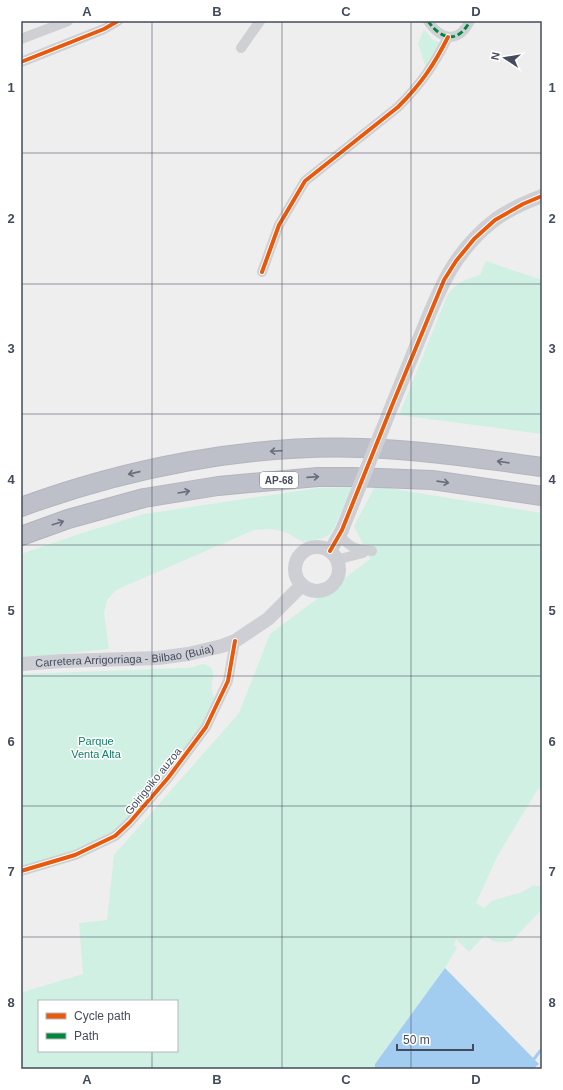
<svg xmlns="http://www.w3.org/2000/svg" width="563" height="1090" font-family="Arial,sans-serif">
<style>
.green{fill:#d0f0e4;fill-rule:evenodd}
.water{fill:#a2cdf1}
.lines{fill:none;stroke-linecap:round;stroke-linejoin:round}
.stream{stroke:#a2cdf1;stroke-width:3}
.highway-casing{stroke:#b2b5be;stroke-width:20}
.street{stroke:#ced0d4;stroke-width:10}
.secondary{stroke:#cdcfd4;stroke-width:14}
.highway{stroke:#bdc0c8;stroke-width:18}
.secondary-bridge{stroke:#cdcfd4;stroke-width:14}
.quiet{stroke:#00873e;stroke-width:3;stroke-dasharray:6 3;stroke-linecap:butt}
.cycleway-casing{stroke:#fff;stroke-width:6}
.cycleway{stroke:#e8590c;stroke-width:4}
.oneway{stroke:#686e7c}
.grid{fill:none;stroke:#444b5c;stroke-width:1;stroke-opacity:0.55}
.labels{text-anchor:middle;stroke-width:3;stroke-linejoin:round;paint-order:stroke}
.shield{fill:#fff;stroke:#7c818d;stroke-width:1}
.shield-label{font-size:10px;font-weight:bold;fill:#444b5c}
.street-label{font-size:11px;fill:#444b5c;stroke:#fff}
.park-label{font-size:11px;fill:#108265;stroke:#fff}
.neatline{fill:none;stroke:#444b5c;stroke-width:1.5}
.grid-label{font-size:13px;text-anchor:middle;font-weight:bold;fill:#444b5c}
</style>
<rect width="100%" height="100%" fill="#efeeee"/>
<g class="green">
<polygon points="424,29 433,40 442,43 426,69 418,43"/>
<path d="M486,261l56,19v154l-143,-19 48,-119c8,-13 19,-17 33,-21z"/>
<path d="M375,486l167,27v276h-4l-40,66 -22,48 8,5 7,-7 31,-9 10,-6h10v23l-30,32c-10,2 -20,3 -27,-6l-16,17 -13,-13 -2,6 3,3 -12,20 -70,96v5h-354v-74l2,-3 60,-18 -4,-51 28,-3 7,-65 125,-142 31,-79 100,-75 -16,-33zM39,1001h138v50h-138z"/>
<polygon points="352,487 335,526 330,534 324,538 303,542 285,532 273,529 254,530 116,590 107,600 104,613 109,649 21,658 21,554 79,534 144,514 264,496 319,488"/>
<path d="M202,664c18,3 8,15 10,27 1,5 4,10 5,15l-11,21 -91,109 -94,35v-197l164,-6 9,-1z"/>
</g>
<polygon class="water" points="445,968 534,1059 539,1064 533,1069 375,1069 375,1064"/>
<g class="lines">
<polyline class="stream" points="530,1060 534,1059 540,1051"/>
<g class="highway-casing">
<g id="highway">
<path d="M21,507c106,-39 227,-63 341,-59 60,2 120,11 180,19"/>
<polyline points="21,536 68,519 144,498 218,486 318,477 353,477 432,480 542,496"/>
</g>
</g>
<g class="street">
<path d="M428,21c13,19 30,23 42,0"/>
<polyline points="21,39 68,21"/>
<polyline points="241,48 260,21"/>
<polyline points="21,62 104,29 118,21"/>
<path d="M262,272l17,-47 26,-44 93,-74c23,-23 36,-42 50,-70"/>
<path d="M342,530v8c10,11 15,11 30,13"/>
<polyline points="336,560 363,553"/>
<polyline points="21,871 75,855 115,836 130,822 168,778 206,727 228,681 235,641"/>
</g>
<g class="secondary">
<path d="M393,403c10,-24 19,-47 29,-71 18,-45 33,-82 74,-113 14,-10 30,-17 46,-23"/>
<circle cx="317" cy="569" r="22"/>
<polyline points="330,551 342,530"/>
<path id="s1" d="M21,664l42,-3 95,-3 30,-4 34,-8 13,-5 33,-22 34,-34"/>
</g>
<use href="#highway" class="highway"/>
<polyline class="secondary-bridge" points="342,530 393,403"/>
<path class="quiet" d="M428,21c13,19 30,23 42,0"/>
<g class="cycleway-casing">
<g id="cycleway">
<polyline points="21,62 104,29 118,21"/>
<path d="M262,272l17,-47 26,-44 93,-74c23,-23 36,-42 50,-70"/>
<polyline points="330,551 342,530 393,403 444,280 456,261 474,239 495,220 523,204 542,196"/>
<polyline points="21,871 75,855 115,836 130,822 168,778 206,727 228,681 235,641"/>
</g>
</g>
<use href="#cycleway" class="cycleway"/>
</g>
<defs><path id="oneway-shaft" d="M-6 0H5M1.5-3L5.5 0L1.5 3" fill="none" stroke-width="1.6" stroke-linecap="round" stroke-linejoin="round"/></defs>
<g class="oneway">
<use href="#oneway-shaft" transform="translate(276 451) rotate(177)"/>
<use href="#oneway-shaft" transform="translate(503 462) rotate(-172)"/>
<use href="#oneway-shaft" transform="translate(134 473) rotate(167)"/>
<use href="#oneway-shaft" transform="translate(313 477) rotate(-4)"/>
<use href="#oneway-shaft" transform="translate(443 482) rotate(8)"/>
<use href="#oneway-shaft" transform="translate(184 492) rotate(-10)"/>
<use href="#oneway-shaft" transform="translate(58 523) rotate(-18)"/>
</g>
<path class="grid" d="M152,21v980M282,21v1048M411,21v1048M21,153h521M21,284h521M21,414h521M21,545h521M21,676h521M21,806h521M21,937h521M152,1051v18"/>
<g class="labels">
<rect class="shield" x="260" y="472" width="38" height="16" rx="3"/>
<g class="shield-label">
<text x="279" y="484">AP-68</text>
</g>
<g class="street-label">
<text dy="4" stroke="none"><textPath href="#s1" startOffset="104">Carretera Arrigorriaga - Bilbao (Buia)</textPath></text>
<text transform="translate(153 781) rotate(-51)" y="4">Goirigoiko auzoa</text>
</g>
<g class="park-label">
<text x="96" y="745">Parque<tspan x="96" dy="13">Venta Alta</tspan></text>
</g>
</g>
<rect width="563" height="1090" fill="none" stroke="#ffffff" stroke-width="44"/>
<rect x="38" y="1000" width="140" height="52" fill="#ffffff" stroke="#b4b7be"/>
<rect x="46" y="1013" width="20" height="6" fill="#e8590c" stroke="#b4b7be"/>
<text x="74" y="1020" font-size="12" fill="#444b5c">Cycle path</text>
<rect x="46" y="1033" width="20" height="6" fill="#00873e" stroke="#b4b7be"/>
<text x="74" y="1040" font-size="12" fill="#444b5c">Path</text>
<g transform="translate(505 58) rotate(282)" stroke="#ffffff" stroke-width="3" paint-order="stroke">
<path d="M0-3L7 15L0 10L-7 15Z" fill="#444b5c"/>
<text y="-6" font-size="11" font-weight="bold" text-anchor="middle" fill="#444b5c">N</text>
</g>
<path d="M397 1044v6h76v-6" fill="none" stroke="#444b5c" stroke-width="2"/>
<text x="403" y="1044" font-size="12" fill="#444b5c" stroke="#ffffff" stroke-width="3" paint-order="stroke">50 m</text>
<rect x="22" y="22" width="519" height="1046" class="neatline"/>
<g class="grid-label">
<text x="87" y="16">A</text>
<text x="217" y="16">B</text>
<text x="346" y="16">C</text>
<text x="476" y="16">D</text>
<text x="11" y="92">1</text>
<text x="552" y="92">1</text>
<text x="11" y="223">2</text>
<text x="552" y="223">2</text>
<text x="11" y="353">3</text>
<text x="552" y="353">3</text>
<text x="11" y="484">4</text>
<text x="552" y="484">4</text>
<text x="11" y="615">5</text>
<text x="552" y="615">5</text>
<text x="11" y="746">6</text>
<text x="552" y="746">6</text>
<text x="11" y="876">7</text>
<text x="552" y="876">7</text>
<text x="11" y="1007">8</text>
<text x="552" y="1007">8</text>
<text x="87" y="1084">A</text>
<text x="217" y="1084">B</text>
<text x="346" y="1084">C</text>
<text x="476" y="1084">D</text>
</g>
</svg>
